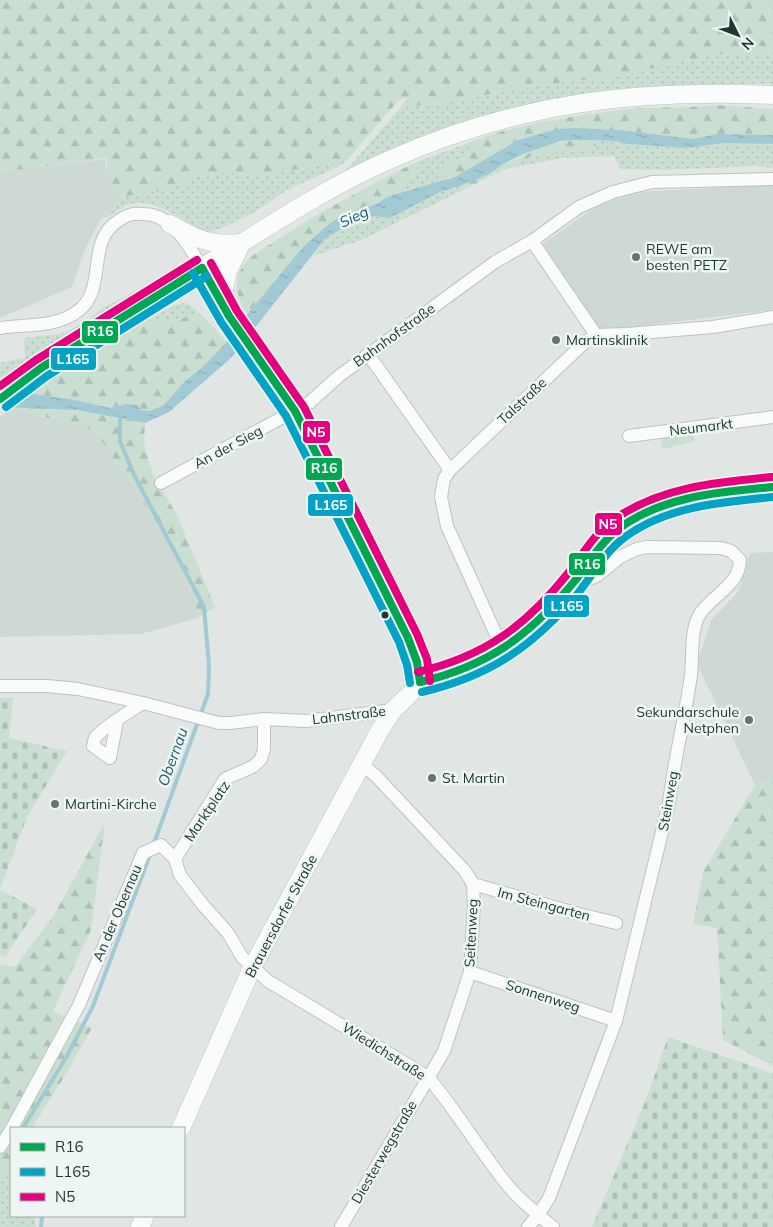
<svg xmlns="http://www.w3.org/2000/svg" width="773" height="1227" font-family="Mulish,sans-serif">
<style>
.built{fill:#ced8d4}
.grass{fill:url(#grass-dots)}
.forest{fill:url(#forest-firs)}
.cemetery{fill:url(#cemetery-stones)}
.park{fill:#cadfd2}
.water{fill:url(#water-ripples)}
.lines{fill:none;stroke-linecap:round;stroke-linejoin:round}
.stream{stroke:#a2cad4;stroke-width:4}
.street-casing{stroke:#bec3c1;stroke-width:14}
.secondary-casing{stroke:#bdc4c2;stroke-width:19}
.street{stroke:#fafbfb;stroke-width:12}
.secondary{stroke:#fafbfb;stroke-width:18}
.bus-1-casing{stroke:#eef6f3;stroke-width:11}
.bus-2-casing{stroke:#eef6f3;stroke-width:11}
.bus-3-casing{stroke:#eef6f3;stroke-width:11}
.bus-1{stroke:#00a651;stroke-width:8}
.bus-2{stroke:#02a3c6;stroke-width:8}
.bus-3{stroke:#e5007d;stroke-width:8}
.poi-dot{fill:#647571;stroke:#eef6f3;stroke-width:2}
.bus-dot{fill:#203833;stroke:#eef6f3;stroke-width:2}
.labels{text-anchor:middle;stroke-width:5;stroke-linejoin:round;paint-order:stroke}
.poi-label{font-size:14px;fill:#203833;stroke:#eef6f3;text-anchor:start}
.street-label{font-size:14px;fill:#203833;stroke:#eef6f3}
.water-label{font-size:15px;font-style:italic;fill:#1d5d71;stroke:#eef6f3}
.line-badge{stroke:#eef6f3;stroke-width:2}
.badge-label{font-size:14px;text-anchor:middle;font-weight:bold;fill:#fff}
</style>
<defs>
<pattern id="grass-dots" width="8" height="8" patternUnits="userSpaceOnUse" patternTransform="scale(1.25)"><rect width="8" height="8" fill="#cadfd2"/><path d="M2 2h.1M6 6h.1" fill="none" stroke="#adc0b5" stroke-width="1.8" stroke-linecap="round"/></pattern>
<pattern id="forest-firs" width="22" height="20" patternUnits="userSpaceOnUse" patternTransform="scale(1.25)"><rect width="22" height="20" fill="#cadfd2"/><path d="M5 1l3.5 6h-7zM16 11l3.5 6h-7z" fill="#adc0b5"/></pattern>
<pattern id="cemetery-stones" width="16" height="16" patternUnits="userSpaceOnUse" patternTransform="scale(1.25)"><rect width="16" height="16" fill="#cadfd2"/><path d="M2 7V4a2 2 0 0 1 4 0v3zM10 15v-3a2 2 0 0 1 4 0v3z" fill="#adc0b5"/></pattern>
<pattern id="water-ripples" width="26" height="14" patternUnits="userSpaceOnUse" patternTransform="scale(1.25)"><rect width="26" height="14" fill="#a2cad4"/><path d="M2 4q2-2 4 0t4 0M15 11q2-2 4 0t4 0" fill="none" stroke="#8baeb6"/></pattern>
</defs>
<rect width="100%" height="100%" fill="#e1e6e4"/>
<g class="built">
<polygon points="105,159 107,174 119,197 101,218 84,252 72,287 0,318 0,172"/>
<polygon points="773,185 773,310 597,331 543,244 595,207 631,192"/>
<polygon points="9,409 84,426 98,435 150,513 173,550 196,604 198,618 141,634 0,637 0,418"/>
<polygon points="773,552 773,777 755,785 697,664 711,620 738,592 750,553"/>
</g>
<g class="grass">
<polygon points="773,53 773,84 712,84 618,89 552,99 470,119 424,135 342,172 349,167 400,108 439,103 549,84 620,76 715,54"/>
<polygon points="595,141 616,141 627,144 687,148 723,143 773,144 773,168 757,166 666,170 620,169 614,156 562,158 501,170 536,154 569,152 596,147"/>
<polygon points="463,145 475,149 465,159 442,165 444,178 448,179 389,196 416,174 419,161"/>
<path d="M347,160l-9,7 -51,23 -36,24 -29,14 -16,5c-21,-11 -51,-36 -77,-29 -9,3 -18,14 -28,14l18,-21 40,-6 68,-20 29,6z"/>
<polygon points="460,186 461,191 364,239 313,256 325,239 339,230 374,216 390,218 440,192"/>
<polygon points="155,281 157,282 150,287 104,311 96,320 36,361 33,359 0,382 0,363 25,357 24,338 60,334 82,324 101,309"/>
<polygon points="183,303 187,303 199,312 175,321 142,323 173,306"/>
<polygon points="11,1161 11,1216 35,1216 36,1227 0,1227 0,1179"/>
</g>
<g class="forest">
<polygon points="0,0 773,0 773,53 715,54 620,76 549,84 439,103 400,108 408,97 399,100 347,160 256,177 227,171 159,191 119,197 107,174 107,158 0,172"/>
<path d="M716,105l57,4v26l-56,-1 -24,5 -73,-9h-67l-35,10 -63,37 -11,1 -2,-4v-10l23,-5 10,-10 -12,-4c35,-15 71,-22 108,-28 24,-4 48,-8 72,-9 24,-1 48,0 73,-3z"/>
<path d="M575,140l20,1 1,6 -27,5 -33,2 -75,37 -1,-5c38,-16 72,-41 115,-46z"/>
<path d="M419,161l-3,13 -27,22 -15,9 -28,8 -17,11 -26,23 -56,67c-8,-12 -14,-29 -7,-43 7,-15 25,-23 38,-32 45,-29 93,-55 141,-78z"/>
<polygon points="199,312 227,342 198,371 184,382 164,405 150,411 140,410 126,404 111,408 70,399 27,394 62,371 142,323 175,321"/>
<polygon points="14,406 73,410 145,423 144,443 153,475 177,515 215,607 198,618 196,604 173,550 150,513 98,435 84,426 9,409"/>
<polygon points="773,777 773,1066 723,1040 717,928 693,924 703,872 755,785"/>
<polygon points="105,822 91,930 53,1011 92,1028 66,1074 32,1128 11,1128 11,1161 0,1179 0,964 15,967 54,915"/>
</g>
<g class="cemetery">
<polygon points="0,698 13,698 9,738 67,751 27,817 0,889"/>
<polygon points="0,890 37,909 5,957 0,955"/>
<polygon points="668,1037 773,1073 773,1227 592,1227 647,1097"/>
</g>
<polygon class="park" points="693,432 695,441 663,449 660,436"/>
<polygon class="water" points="570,128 620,130 693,139 717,134 773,135 773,144 723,143 687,148 627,144 616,141 575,140 561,141 526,153 507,162 487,175 460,186 440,192 390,218 374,216 339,230 325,239 231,358 169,412 145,423 76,410 0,407 0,395 33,394 70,399 111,408 126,404 138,405 140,410 150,411 164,405 184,382 198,371 227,342 249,312 303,247 329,224 346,213 374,205 389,196 455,177 518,140 553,130"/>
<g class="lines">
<g class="stream">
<polyline points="120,415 120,441 134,475 204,607 209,666 208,694 154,843"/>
<polyline points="23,1128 67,1056 93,1006 151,852"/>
<polyline points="41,1227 42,1216"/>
</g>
<g class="street-casing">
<g id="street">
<polyline points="532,241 596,335"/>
<path d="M0,328c25,-4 56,0 78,-17 30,-22 7,-69 40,-90 9,-6 14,-8 25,-7 30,0 45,31 59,54"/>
<polyline points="368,354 450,470"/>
<polyline points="629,436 773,417"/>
<polyline points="161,483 309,403 339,376 495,262 532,241 579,207 613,192 652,182 773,179"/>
<polyline points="503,650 447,526 441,497 444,479 450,470 584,343 596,335 627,334 713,327 773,317"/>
<path d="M420,682c67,-12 116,-51 157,-104 13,-16 24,-36 41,-49 43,-33 103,-37 155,-42"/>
<polyline points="0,686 47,686 78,689 143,703 219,723 230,723 264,719 306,721 393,710"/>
<path d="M117,721l-7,37 -17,-12c1,-2 1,-7 2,-8 5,-8 38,-29 48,-35"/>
<polyline points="175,859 225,779 254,766 261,759 264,749 264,719"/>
<polyline points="473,884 579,914 616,923"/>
<polyline points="470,972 616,1021"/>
<path d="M12,1128l67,-123 64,-152 18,-8 14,14 5,16 23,30 25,28 14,24 26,24 160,96c28,33 50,71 77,105 13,17 32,32 48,45"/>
<polyline points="0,1147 11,1130"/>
<polyline points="341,1227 444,1051 470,972 474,905 473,884 465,871 376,776 362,764"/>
<path d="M528,1227l10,-12 11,-17 67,-177 53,-218c5,-43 16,-85 22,-128 2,-18 -1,-46 9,-61 11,-18 40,-29 40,-54l-9,-9 -10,-3 -74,-1 -10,2 -17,8 -22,18 -8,4 -13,-1"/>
</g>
</g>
<g class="secondary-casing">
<g id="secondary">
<path d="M170,224c27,15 40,22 71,19"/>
<polyline points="221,302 228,271 241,244"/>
<path d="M0,399c64,-49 132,-89 201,-131 61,-37 122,-79 188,-108 128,-57 246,-71 384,-65"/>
<polyline points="181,1128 252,968 380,730 393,710 409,695 420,682 417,662 408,638 295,411 229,316 202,268"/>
<polyline points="140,1227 145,1216"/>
</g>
</g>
<use href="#street" class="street"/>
<use href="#secondary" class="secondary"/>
<g class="bus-1-casing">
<g id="bus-1">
<polyline points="202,268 229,316 295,411 408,638 417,662 420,682"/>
<polyline points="0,399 41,368 202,268"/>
<path d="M420,682c68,-16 109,-46 153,-99 15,-18 26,-39 44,-53 44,-34 103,-38 156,-43"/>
</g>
</g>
<g class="bus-2-casing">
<g id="bus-2">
<polyline points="193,273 221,322 286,416 399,642 407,665 410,683"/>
<polyline points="6,407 47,376 207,276"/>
<path d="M422,692c68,-16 112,-46 157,-100 14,-18 27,-41 46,-55 42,-31 97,-35 148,-40"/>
</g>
</g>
<g class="bus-3-casing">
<g id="bus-3">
<polyline points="211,263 237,311 304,407 417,634 427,659 430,681"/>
<polyline points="0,386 36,360 197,260"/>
<path d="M418,672c67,-16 108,-46 151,-100 14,-18 25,-38 44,-52 47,-33 104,-38 159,-43"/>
</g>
</g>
<use href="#bus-1" class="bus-1"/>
<use href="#bus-2" class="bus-2"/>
<use href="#bus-3" class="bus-3"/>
</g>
<g class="poi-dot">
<circle cx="636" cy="257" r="5"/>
<circle cx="556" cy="340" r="5"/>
<circle cx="749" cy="720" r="5"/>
<circle cx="432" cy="778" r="5"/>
<circle cx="55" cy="804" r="5"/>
</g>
<circle class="bus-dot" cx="385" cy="615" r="4.5"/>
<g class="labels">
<g class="poi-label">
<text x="646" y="254">REWE am<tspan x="646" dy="16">besten PETZ</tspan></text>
<text x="566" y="345">Martinsklinik</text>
<text x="739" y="717" text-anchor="end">Sekundarschule<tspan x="739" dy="16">Netphen</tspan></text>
<text x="442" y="783">St. Martin</text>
<text x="65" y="809">Martini-Kirche</text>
</g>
<g class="street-label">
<text transform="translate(394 335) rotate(-36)" y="5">Bahnhofstraße</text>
<text transform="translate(522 401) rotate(-43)" y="5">Talstraße</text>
<text transform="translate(701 427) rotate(-7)" y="5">Neumarkt</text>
<text transform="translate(228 447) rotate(-28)" y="5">An der Sieg</text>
<text transform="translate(349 715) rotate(-7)" y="5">Lahnstraße</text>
<text transform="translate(668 801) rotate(-80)" y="5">Steinweg</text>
<text transform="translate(207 811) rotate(-56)" y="5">Marktplatz</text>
<text transform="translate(544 904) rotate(15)" y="5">Im Steingarten</text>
<text transform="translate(117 913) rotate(-67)" y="5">An der Obernau</text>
<text transform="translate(281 916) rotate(-62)" y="5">Brauersdorfer Straße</text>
<text transform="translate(471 933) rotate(-87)" y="5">Seitenweg</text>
<text transform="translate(543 996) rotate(18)" y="5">Sonnenweg</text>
<text transform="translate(384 1051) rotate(32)" y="5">Wiedichstraße</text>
<text transform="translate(384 1152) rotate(-60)" y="5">Diesterwegstraße</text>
</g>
<g class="water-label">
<text transform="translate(354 217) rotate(-25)" y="5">Sieg</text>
<text transform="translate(173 757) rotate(-70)" y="5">Obernau</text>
</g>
</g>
<g class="line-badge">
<rect x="81" y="320" width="38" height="24" rx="5" fill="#00a651"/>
<rect x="50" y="347" width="47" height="24" rx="5" fill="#02a3c6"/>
<rect x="302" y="420" width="29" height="24" rx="5" fill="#e5007d"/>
<rect x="305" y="457" width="38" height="24" rx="5" fill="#00a651"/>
<rect x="307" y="493" width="47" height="24" rx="5" fill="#02a3c6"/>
<rect x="594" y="512" width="29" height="24" rx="5" fill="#e5007d"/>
<rect x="568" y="552" width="38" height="24" rx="5" fill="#00a651"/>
<rect x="543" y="594" width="47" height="24" rx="5" fill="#02a3c6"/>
</g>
<g class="badge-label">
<text x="100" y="336">R16</text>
<text x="73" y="364">L165</text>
<text x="316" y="437">N5</text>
<text x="324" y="473">R16</text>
<text x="331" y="510">L165</text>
<text x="608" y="529">N5</text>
<text x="587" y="569">R16</text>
<text x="567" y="611">L165</text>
</g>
<rect x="10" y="1127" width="175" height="90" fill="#eef6f3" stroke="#9caaa6"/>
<rect x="20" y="1143" width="25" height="8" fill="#00a651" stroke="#9caaa6"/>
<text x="55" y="1152" font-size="15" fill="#203833">R16</text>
<rect x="20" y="1168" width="25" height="8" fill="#02a3c6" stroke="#9caaa6"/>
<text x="55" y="1177" font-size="15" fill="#203833">L165</text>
<rect x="20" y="1193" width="25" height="8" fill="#e5007d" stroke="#9caaa6"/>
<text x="55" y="1202" font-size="15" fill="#203833">N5</text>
<g transform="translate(738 35) rotate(132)" stroke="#eef6f3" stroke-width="4" paint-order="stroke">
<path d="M0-4L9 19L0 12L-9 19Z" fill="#203833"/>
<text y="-8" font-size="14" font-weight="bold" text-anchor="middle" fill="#203833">N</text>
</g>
</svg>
